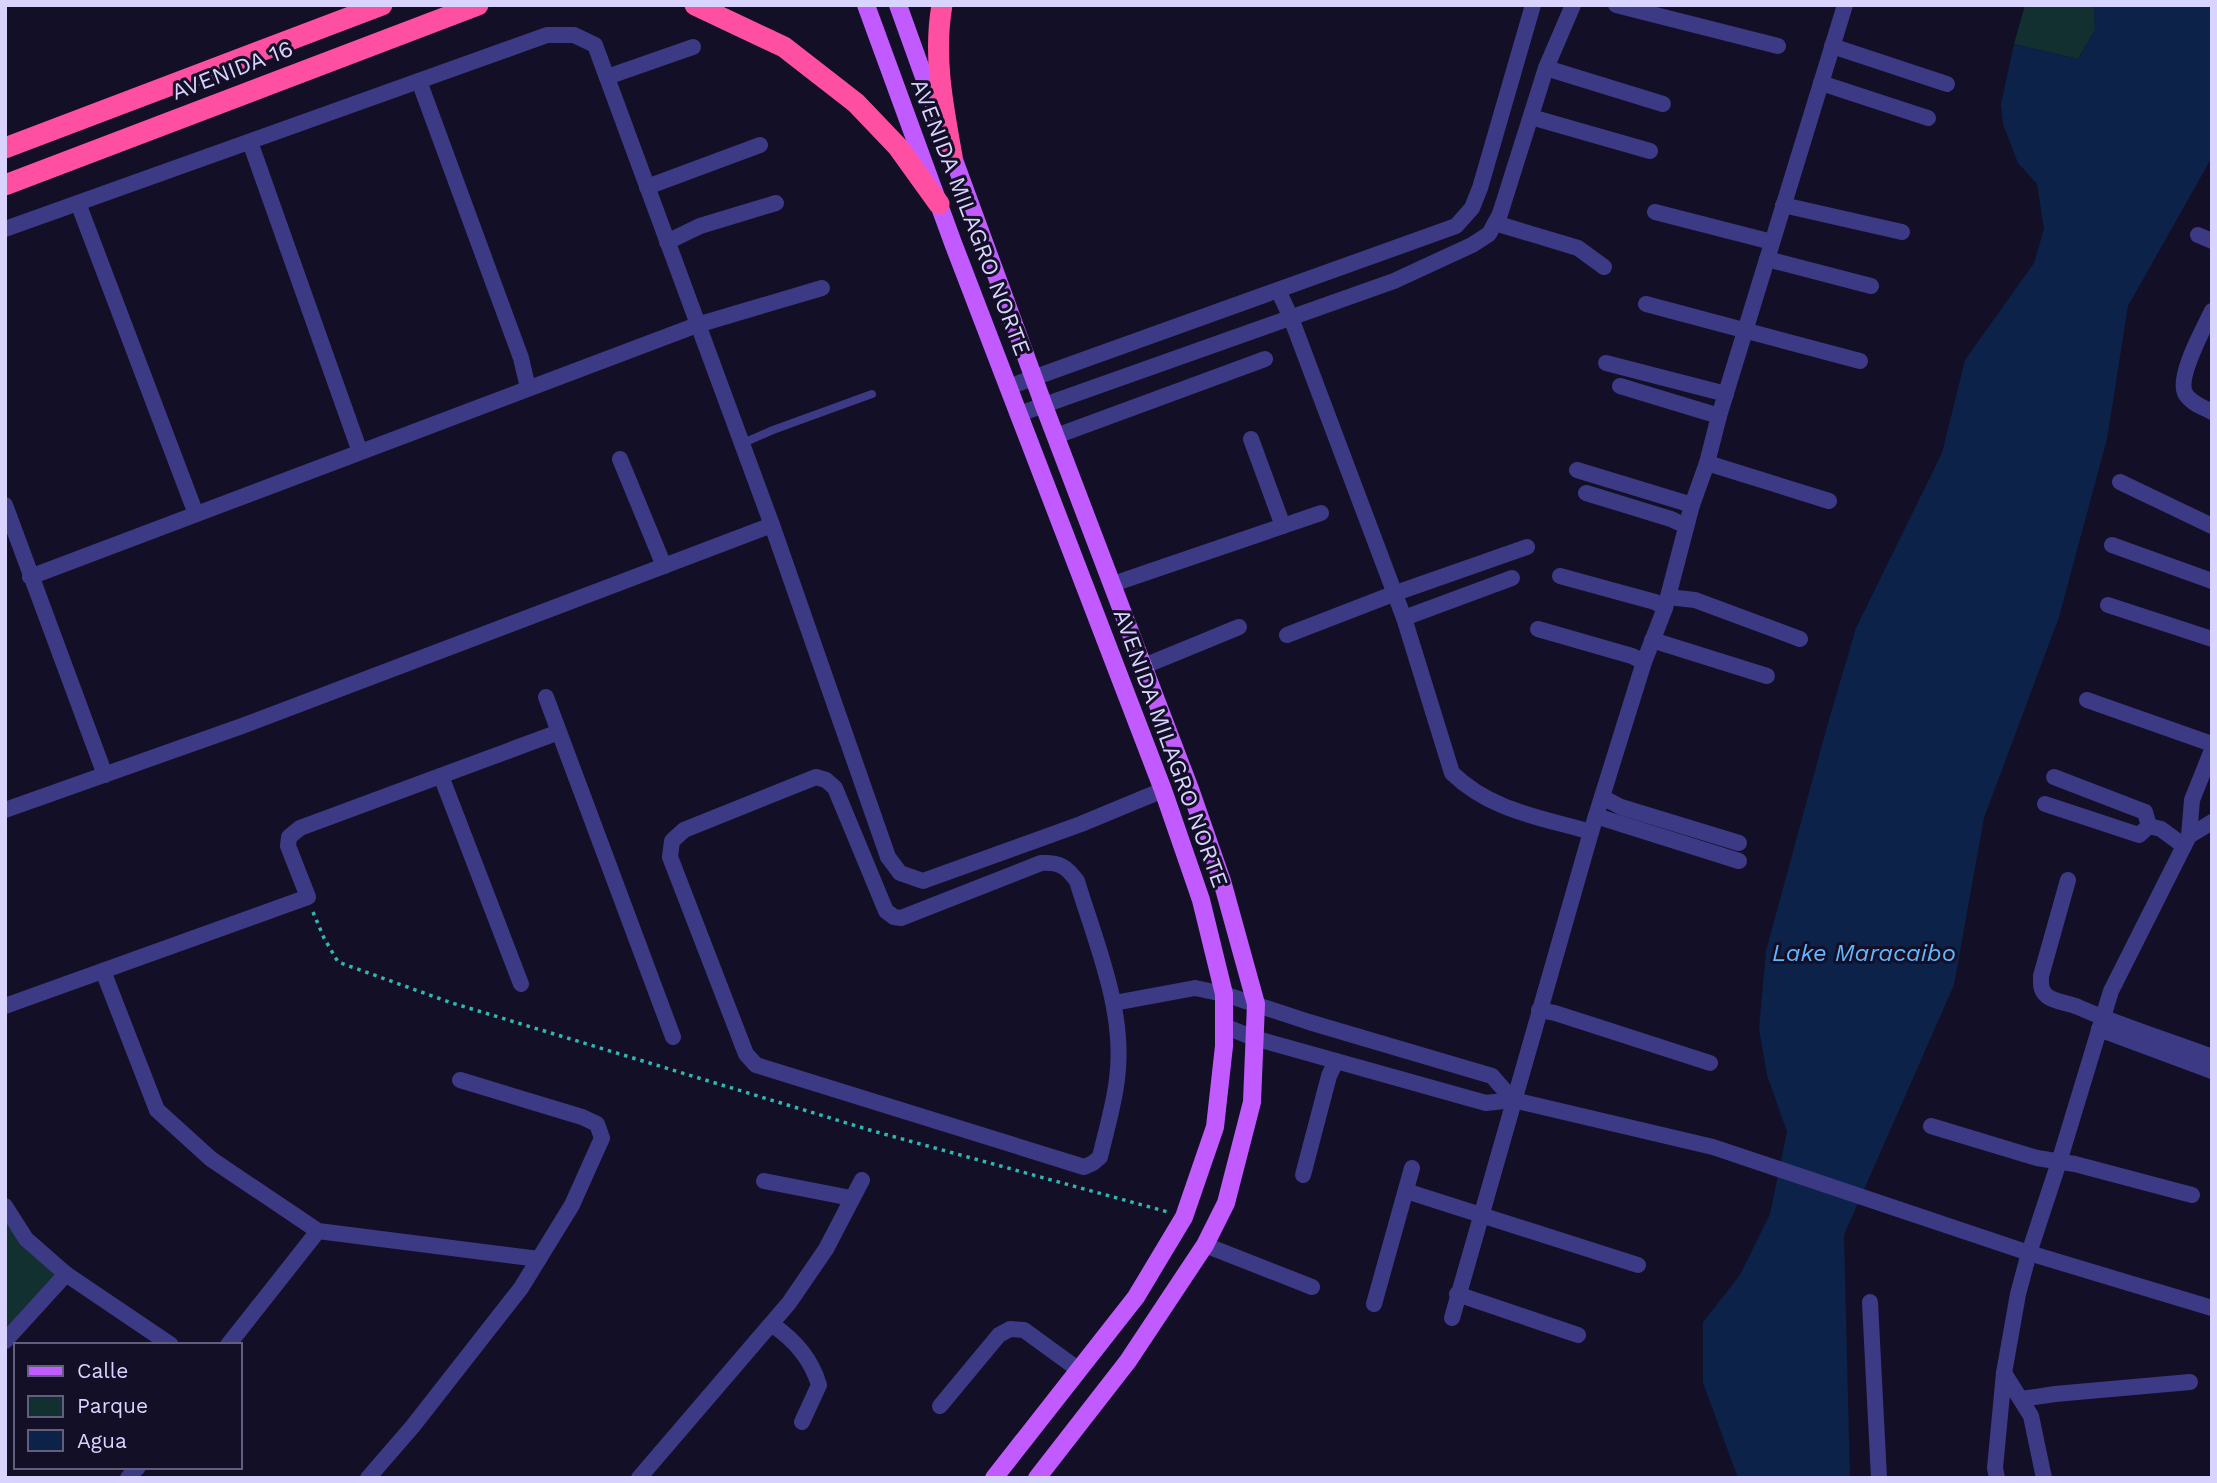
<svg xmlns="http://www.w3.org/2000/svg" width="2217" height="1483" font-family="'Work Sans',sans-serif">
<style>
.green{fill:#12302f}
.water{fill:#0c2248}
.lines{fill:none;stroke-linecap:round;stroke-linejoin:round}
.path{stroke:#2fb8b0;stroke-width:3.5;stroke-dasharray:3.5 5;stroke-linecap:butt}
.lane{stroke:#3d3a85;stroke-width:8}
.street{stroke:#3d3a85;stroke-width:16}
.primary{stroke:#c25bff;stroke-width:18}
.highway{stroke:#ff4fa3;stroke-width:21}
.labels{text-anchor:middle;stroke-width:6;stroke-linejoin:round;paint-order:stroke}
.street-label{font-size:23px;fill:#d9d4ff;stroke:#130f26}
.water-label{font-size:24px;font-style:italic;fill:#62b6ff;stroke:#130f26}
</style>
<rect width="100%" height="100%" fill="#130f26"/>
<g class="green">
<polygon points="2025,5 2094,5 2095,30 2078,59 2014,44"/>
<polygon points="5,1217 58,1274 5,1334"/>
</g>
<polygon class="water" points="2094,5 2212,5 2212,157 2128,306 2107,439 2059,617 1984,818 1954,985 1844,1235 1850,1478 1738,1478 1703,1383 1703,1322 1740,1275 1770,1214 1787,1132 1767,1075 1759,1029 1766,951 1826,730 1856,628 1942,453 1965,360 2034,263 2044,229 2037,184 2018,163 2003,124 2001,104 2014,44 2078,59 2095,30"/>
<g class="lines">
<polyline class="path" points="313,912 324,938 338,962 449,1002 873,1131 1168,1212"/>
<polyline class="lane" points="741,444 773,430 872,394"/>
<g class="street">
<polyline points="1616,5 1778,46"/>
<polyline points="1832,46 1947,84"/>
<polyline points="1546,68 1663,104"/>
<polyline points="607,77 693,47"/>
<polyline points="419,81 521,358 528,388"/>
<polyline points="1821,83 1928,118"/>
<polyline points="1531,117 1650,151"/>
<polyline points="250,142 360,452"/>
<polyline points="647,187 760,145"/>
<polyline points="78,203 196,514"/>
<polyline points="1783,205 1902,232"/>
<polyline points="1655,212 1772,242"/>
<polyline points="1495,223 1578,248 1604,267"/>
<polyline points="5,229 547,35 574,35 595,45 772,525 242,726 5,810"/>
<polyline points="2198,235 2212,241"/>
<polyline points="667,242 700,226 776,203"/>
<polyline points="1767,259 1871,286"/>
<path d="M1279,292l12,26 113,300 48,155c39,38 88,44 139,59"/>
<polyline points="1646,304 1860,361"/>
<path d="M2212,311c-8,17 -35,65 -27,82 5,10 18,14 27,19"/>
<polyline points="1606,363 1726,394"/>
<polyline points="1620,386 1719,416"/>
<polyline points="1008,387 1456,226 1472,208 1480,188 1533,5"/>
<polyline points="1019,414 1394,281 1472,245 1489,234 1500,214 1546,68 1573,5"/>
<polyline points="1056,436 1265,359"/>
<polyline points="1251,439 1283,526"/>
<polyline points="620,459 664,566"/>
<polyline points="1707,463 1829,501"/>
<polyline points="1577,470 1692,505"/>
<polyline points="2120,482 2212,526"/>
<polyline points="1586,493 1671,519 1686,526"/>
<polyline points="5,505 105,775"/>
<polyline points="772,525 888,857 900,873 923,881 1081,824 1163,790"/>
<polyline points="2112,545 2212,581"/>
<polyline points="1560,576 1655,602 1665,608"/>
<polyline points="30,577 697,325 822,288"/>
<polyline points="1113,584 1321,513"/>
<polyline points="1668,597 1695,600 1800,639"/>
<polyline points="2108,605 2212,639"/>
<polyline points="1404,618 1512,578"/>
<polyline points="1538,629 1632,656 1644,662"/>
<polyline points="1287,635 1393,594 1527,547"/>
<polyline points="1652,640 1767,676"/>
<polyline points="1144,666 1239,627"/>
<polyline points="546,697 673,1037"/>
<polyline points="2087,700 2212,744"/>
<polyline points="441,776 521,984"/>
<path d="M816,777l10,3 9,8 51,123 8,6 7,1 140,-55c18,-1 25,3 36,18 19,63 49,131 40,198 -3,26 -11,52 -17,78l-7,6 -9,4 -328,-102 -10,-11 -76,-197 2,-16 12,-11z"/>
<polyline points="1602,797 1621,807 1739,843"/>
<polyline points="2045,804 2139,835 2149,826 2145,812 2054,777"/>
<polyline points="1596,816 1739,861"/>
<polyline points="2149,826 2161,829 2184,846"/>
<polyline points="2189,836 2212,822"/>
<path d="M2068,880l-27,96c0,8 -1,14 6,20 8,6 21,7 31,11 43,19 89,33 134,50"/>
<polyline points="103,971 157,1110 211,1159 318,1231 539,1259"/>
<polyline points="1114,1003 1195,988 1224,994 1309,1022 1492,1076 1513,1100"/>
<polyline points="5,1006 308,897 288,846 289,837 300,828 559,732"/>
<polyline points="1539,1010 1555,1013 1710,1063"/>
<polyline points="1224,1026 1254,1038 1486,1103 1513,1100 1713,1147 2029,1253 2212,1308"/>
<polyline points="2099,1029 2212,1071"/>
<polyline points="1931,1126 2037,1158 2075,1164 2192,1195"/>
<polyline points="1303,1175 1329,1076 1336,1061"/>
<polyline points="764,1181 851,1198"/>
<polyline points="1406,1191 1638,1265"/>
<polyline points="5,1206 26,1239 66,1274"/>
<polyline points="1205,1245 1312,1287"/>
<polyline points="1457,1294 1578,1335"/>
<polyline points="1870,1302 1879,1478"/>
<polyline points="1374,1304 1412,1168"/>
<polyline points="1452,1318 1591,832 1644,662 1665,608 1692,505 1707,463 1719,416 1845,5"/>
<path d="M771,1324c23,15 40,34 48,61l-17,37"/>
<polyline points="5,1341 66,1274 171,1345"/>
<polyline points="228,1345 318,1231"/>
<polyline points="2004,1373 2031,1416 2044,1478"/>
<polyline points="2022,1399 2055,1394 2190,1382"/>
<polyline points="940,1406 999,1335 1010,1329 1024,1330 1079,1370"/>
<polyline points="128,1478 138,1467"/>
<polyline points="368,1478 413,1426 521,1288 572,1205 602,1138 597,1124 582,1117 460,1080"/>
<polyline points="639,1478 789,1303 826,1249 862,1180"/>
<polyline points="1997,1478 1995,1468 2004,1373 2018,1294 2029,1253 2059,1162 2111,991 2189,836 2192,800 2212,750"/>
</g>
<g class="primary">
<polyline points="866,5 953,243 1163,790 1201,900 1224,994 1224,1046 1215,1127 1184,1217 1136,1297 994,1478"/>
<polyline points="898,5 939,119"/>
<polyline points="949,146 1044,406 1190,789 1222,881 1256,1004 1252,1102 1226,1203 1205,1245 1128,1361 1037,1478"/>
</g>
<g class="highway">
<polyline points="695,5 784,47 856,103 898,147 939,204"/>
<path d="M942,5c-9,51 1,101 10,151"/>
<polyline points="5,148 382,5"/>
<polyline points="5,185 478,5"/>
</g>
</g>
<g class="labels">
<g class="street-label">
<text transform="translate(232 70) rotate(-21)" y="8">AVENIDA 16</text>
<text transform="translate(971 217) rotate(69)" y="8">AVENIDA MILAGRO NORTE</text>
<text transform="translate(1171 748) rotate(70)" y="8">AVENIDA MILAGRO NORTE</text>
</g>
<g class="water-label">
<text x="1864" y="961">Lake Maracaibo</text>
</g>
</g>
<rect width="2217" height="1483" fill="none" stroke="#d9d4ff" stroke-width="14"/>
<rect x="14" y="1343" width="228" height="126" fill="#130f26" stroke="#625e7d" stroke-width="2"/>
<rect x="28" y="1366" width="35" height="10" fill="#c25bff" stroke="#625e7d" stroke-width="2"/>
<text x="77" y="1378" font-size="21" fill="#d9d4ff">Calle</text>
<rect x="28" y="1396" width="35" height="21" fill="#12302f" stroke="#625e7d" stroke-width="2"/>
<text x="77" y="1413" font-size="21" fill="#d9d4ff">Parque</text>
<rect x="28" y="1430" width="35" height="21" fill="#0c2248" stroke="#625e7d" stroke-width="2"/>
<text x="77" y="1448" font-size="21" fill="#d9d4ff">Agua</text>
</svg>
